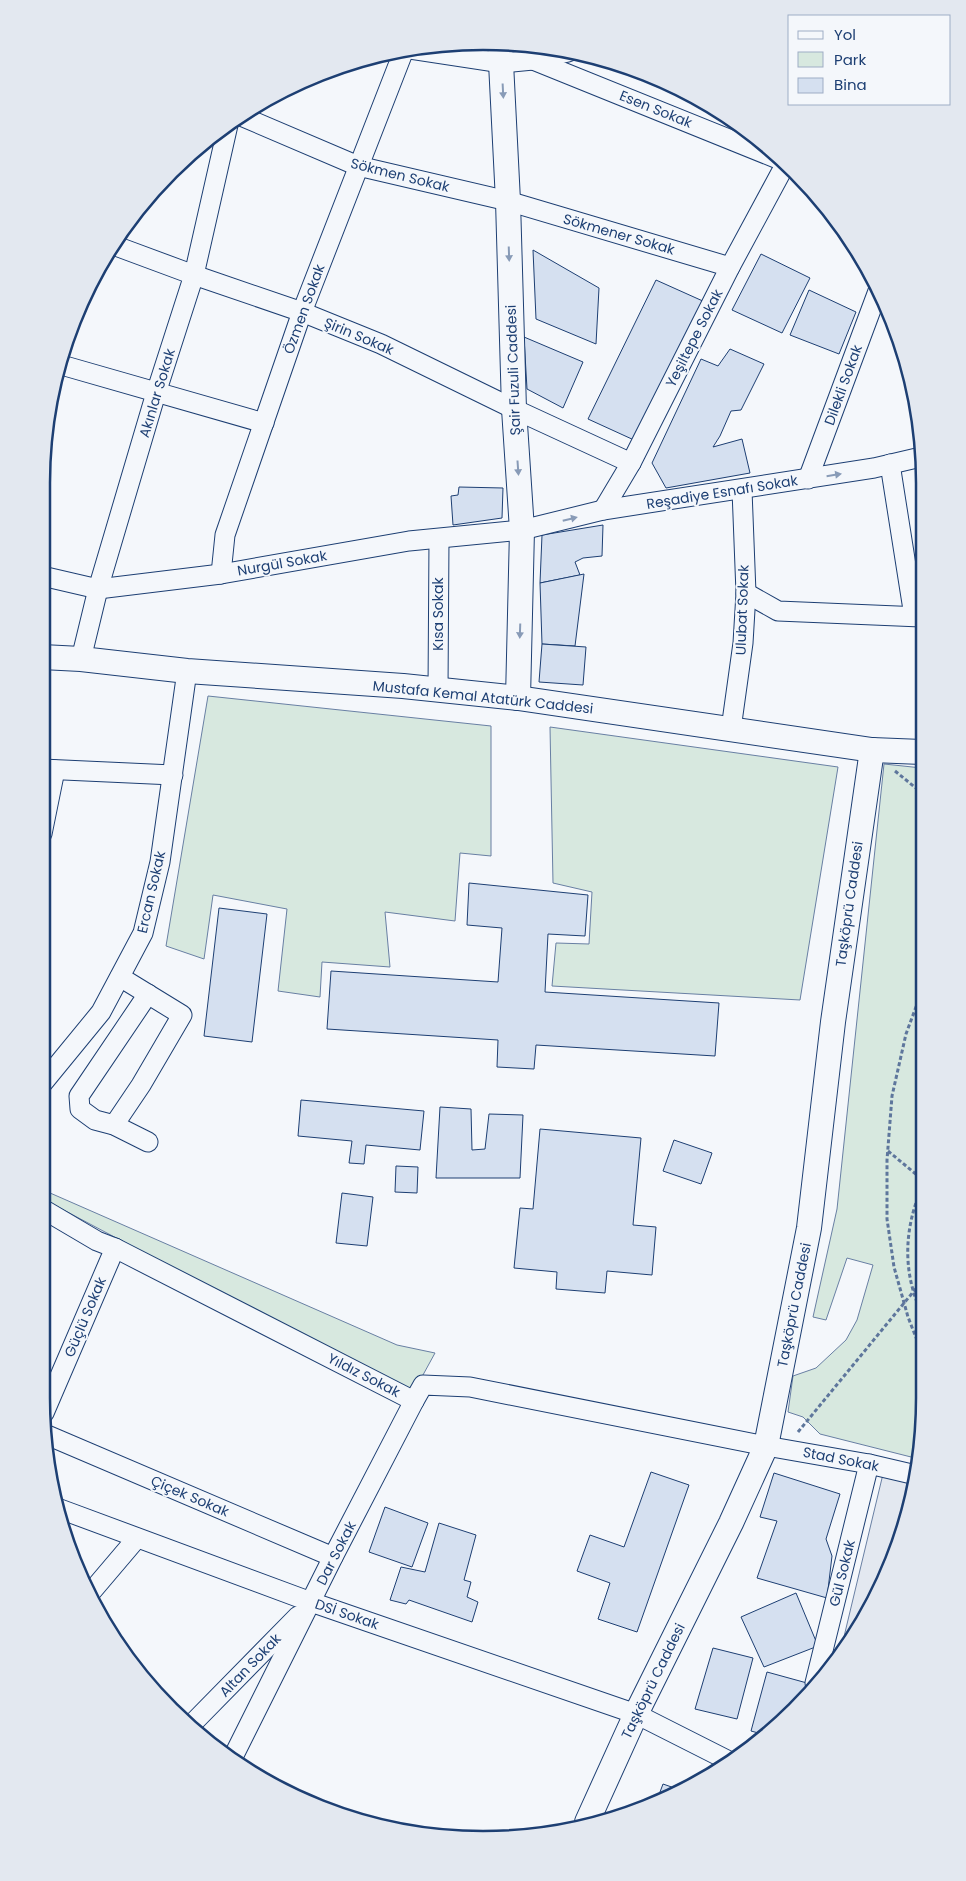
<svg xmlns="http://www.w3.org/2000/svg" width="966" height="1881" font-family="Poppins,sans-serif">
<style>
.green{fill:#d7e8df;stroke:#687fa3}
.parking{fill:#e3e8f0;stroke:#687fa3}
.water{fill:#bed0e5;stroke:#687fa3}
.building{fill:#d5e0f0;stroke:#1d3f73}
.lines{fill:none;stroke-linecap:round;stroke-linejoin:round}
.minor-casing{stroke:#1d3f73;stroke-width:21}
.major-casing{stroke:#1d3f73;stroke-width:26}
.path{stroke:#5e769c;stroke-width:3;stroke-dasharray:4 2.5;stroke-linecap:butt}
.minor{stroke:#f4f7fb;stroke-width:19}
.major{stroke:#f4f7fb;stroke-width:24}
.oneway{fill:#889bb7}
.labels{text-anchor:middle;stroke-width:4;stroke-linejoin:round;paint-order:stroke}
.street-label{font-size:14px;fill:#1d3f73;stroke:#f4f7fb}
.rim{fill:none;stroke:#1d3f73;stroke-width:2.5}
</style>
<rect width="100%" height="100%" fill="#f4f7fb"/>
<g class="green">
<polygon points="208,696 491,726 491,856 460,853 455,921 385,912 390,967 322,962 320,997 278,991 287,909 213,895 204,959 166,946"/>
<polygon points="550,727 838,767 800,1000 552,986 556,943 589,944 592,892 553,883"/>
<polygon points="884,764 922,768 924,1427 919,1459 820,1434 803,1417 788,1412 793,1376 816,1368 846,1340 857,1320 873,1265 847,1258 826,1320 813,1317 837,1209"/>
<polygon points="41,1189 397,1345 435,1353 412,1395 41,1198"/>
</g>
<polygon class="parking" points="883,1474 915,1481 910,1512 879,1593 842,1645"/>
<polygon class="water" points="923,1066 923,1083 916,1090 918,1072"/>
<g class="building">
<polygon points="711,107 740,125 710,111"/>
<polygon points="533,250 599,288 596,344 536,319"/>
<polygon points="761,254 810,278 782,333 732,310"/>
<polygon points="656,280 705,302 634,440 588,419"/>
<polygon points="809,290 856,312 839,354 790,335"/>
<polygon points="524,337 583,362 563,408 527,389"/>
<polygon points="730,349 764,364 741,410 731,411 720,436 713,447 742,439 750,473 666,488 652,463 701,359 718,366"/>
<polygon points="459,487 503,488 502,518 453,525 451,496 458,495"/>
<polygon points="603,525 602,556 583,558 575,562 580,575 540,583 542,535"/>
<polygon points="584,574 575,646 542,644 540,583"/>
<polygon points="542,644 586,647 583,685 539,682"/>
<polygon points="469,883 588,895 585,936 548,934 545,992 719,1003 715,1056 536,1045 534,1069 497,1067 498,1040 327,1029 331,971 498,982 502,928 467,925"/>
<polygon points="219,908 267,914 252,1042 204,1036"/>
<polygon points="301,1100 424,1111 420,1150 366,1145 364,1164 349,1163 352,1141 298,1136"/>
<polygon points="440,1107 471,1109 472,1150 485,1149 489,1114 523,1115 520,1178 436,1178"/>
<polygon points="540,1129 641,1138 633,1225 656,1227 652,1275 607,1271 605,1293 556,1289 557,1272 514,1268 520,1208 533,1209"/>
<polygon points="674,1140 712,1153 701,1184 663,1171"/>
<polygon points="396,1166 418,1167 417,1193 395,1192"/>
<polygon points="342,1193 373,1197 367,1246 336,1243"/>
<polygon points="651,1472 689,1485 637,1632 598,1619 610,1583 577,1571 590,1535 624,1547"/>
<polygon points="774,1473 840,1494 826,1539 832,1556 827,1598 757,1578 777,1521 760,1517"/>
<polygon points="385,1507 428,1523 412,1567 369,1552"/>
<polygon points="439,1523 476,1535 464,1580 471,1582 467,1597 478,1602 472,1622 409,1600 406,1604 390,1600 401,1567 425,1572"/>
<polygon points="796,1593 818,1646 764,1667 741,1617"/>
<polygon points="713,1648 753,1658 737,1719 695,1709"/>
<polygon points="767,1672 807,1683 804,1698 796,1710 762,1734 751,1731"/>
<polygon points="663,1784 683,1791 657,1800"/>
</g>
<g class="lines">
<g class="minor-casing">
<g id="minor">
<polyline points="410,49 502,63 533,60 568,52"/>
<polyline points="533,60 778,159"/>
<polyline points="241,116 358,166 508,201 730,267"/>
<polyline points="113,245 194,275 302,312 381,344 514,409 631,463"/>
<polyline points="58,364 264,423"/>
<polyline points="890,464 914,616"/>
<polyline points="808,479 878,291"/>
<polyline points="603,510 631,463 730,267 785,165"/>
<polyline points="221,574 225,535 302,312 404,50"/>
<polyline points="42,576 98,589 221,574 409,541 522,530 603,510 874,468 921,457"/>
<polyline points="746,593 778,611 921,617"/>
<polyline points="81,659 98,589 156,393 194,275 228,125"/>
<polyline points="438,690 439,539"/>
<polyline points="731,729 743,643 746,593 742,490"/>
<polyline points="42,769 173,775"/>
<polyline points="42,834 55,770"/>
<polyline points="42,1084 101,1012 143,933 160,862 187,671"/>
<polyline points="114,1125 141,1085 182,1015 120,977"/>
<polyline points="148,1142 114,1125 95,1120 80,1109 79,1096 148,994"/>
<polyline points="41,1208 97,1241 115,1248 414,1401 423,1385 470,1387 766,1446 869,1464 916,1475"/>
<polyline points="44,1413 115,1248"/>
<polyline points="47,1435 333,1557"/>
<polyline points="60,1509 311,1602 636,1714 727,1760"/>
<polyline points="92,1591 137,1538"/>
<polyline points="815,1683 869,1464"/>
<polyline points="189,1727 298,1616"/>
<polyline points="232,1759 333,1557 414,1401"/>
</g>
</g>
<g class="major-casing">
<g id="major">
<polyline points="500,43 508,201 514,409 522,530 518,698"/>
<polyline points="42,657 81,659 187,671 403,686 518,698 872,750 922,752"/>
<polyline points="587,1822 636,1714 731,1523 766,1446 809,1228 833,1022 872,750"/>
</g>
</g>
<g class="path">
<polyline points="895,771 922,793"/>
<polyline points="923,988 906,1034 892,1096 887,1160 887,1219 894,1267 908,1317 924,1358"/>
<polyline points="888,1151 923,1180"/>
<path d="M923,1185c-20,44 -21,90 1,133"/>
<polyline points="798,1432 923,1280"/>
</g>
<use href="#minor" class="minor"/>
<use href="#major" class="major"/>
</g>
<defs><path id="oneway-solid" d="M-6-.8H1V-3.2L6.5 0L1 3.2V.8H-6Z" transform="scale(1.25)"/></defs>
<g class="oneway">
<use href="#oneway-solid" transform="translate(503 91) rotate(87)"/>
<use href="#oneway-solid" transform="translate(509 254) rotate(88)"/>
<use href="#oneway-solid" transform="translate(518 468) rotate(86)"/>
<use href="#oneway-solid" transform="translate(834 475) rotate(-9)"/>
<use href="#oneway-solid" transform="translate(570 519) rotate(-14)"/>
<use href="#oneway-solid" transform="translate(520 631) rotate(92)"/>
</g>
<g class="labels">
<g class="street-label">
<text transform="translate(656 109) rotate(22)" y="5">Esen Sokak</text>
<text transform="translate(400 175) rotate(14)" y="5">Sökmen Sokak</text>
<text transform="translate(619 234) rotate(16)" y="5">Sökmener Sokak</text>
<text transform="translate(304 309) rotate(-70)" y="5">Özmen Sokak</text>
<text transform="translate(359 336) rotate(23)" y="5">Şirin Sokak</text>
<text transform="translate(694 338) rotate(-63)" y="5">Yeşiltepe Sokak</text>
<text transform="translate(513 370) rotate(-92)" y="5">Şair Fuzuli Caddesi</text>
<text transform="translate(843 385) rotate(-70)" y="5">Dilekli Sokak</text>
<text transform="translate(157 393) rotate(-73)" y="5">Akınlar Sokak</text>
<text transform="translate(722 492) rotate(-9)" y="5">Reşadiye Esnafı Sokak</text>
<text transform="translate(282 563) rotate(-10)" y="5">Nurgül Sokak</text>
<text transform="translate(742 610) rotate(-88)" y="5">Ulubat Sokak</text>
<text transform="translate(438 614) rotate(-90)" y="5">Kısa Sokak</text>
<text transform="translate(483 697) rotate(6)" y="5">Mustafa Kemal Atatürk Caddesi</text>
<text transform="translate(151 892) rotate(-77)" y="5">Ercan Sokak</text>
<text transform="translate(849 904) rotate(-82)" y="5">Taşköprü Caddesi</text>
<text transform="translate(794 1305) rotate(-79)" y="5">Taşköprü Caddesi</text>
<text transform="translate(85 1317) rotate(-67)" y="5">Güçlü Sokak</text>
<text transform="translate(364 1375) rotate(27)" y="5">Yıldız Sokak</text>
<text transform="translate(841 1459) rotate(11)" y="5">Stad Sokak</text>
<text transform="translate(190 1496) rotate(23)" y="5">Çiçek Sokak</text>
<text transform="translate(336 1553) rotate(-63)" y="5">Dar Sokak</text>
<text transform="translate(842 1573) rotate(-76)" y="5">Gül Sokak</text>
<text transform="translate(347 1614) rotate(19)" y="5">DSİ Sokak</text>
<text transform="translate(250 1665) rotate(-46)" y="5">Altan Sokak</text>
<text transform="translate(653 1681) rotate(-64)" y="5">Taşköprü Caddesi</text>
</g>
</g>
<path d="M0 0H966V1881H0ZM483 50H483A433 433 0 0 1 916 483V1398A433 433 0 0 1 483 1831H483A433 433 0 0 1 50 1398V483A433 433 0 0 1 483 50Z" fill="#e3e8f0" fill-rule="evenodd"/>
<path class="rim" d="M483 50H483A433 433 0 0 1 916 483V1398A433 433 0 0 1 483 1831H483A433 433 0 0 1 50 1398V483A433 433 0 0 1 483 50Z"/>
<rect x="788" y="15" width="162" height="90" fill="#f4f7fb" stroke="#9eadc5"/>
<rect x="798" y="31" width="25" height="8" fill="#f4f7fb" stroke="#9eadc5"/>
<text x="834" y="40" font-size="15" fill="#1d3f73">Yol</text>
<rect x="798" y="52" width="25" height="15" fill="#d7e8df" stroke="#9eadc5"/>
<text x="834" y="65" font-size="15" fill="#1d3f73">Park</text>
<rect x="798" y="78" width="25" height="15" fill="#d5e0f0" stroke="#9eadc5"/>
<text x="834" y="90" font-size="15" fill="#1d3f73">Bina</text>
</svg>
